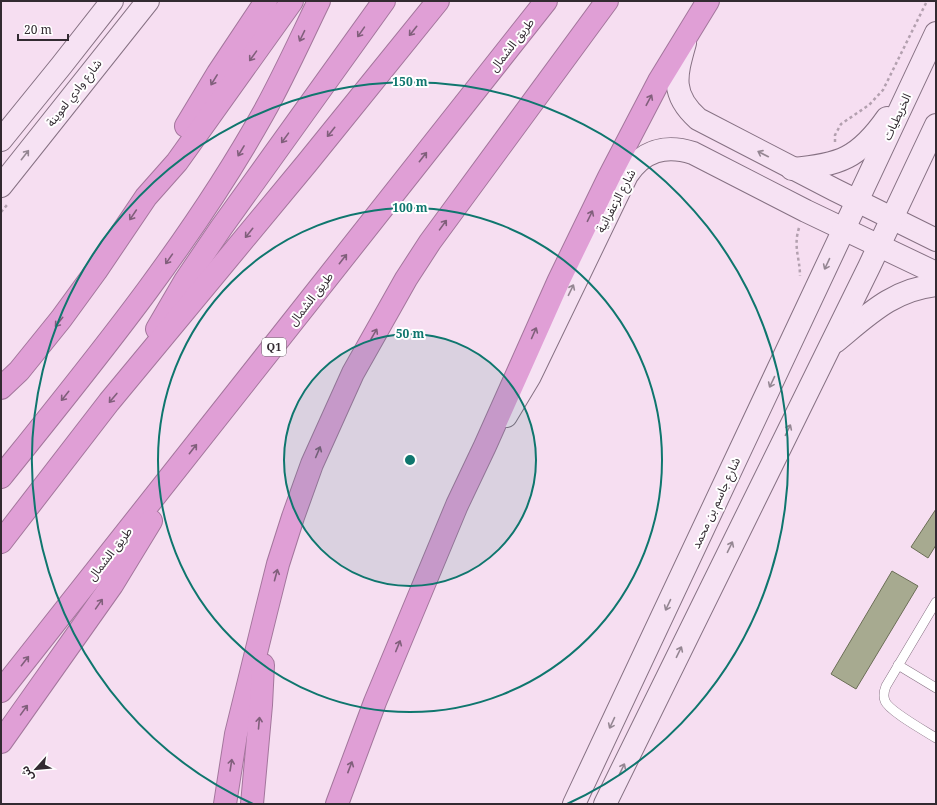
<svg xmlns="http://www.w3.org/2000/svg" width="937" height="805" font-family="'Noto Serif','Noto Sans Arabic',serif">
<style>
.building{fill:#a7aa90;stroke:#6b6e56}
.lines{fill:none;stroke-linecap:round;stroke-linejoin:round}
.lane-casing{stroke:#867183;stroke-width:10}
.secondary-casing{stroke:#867183;stroke-width:24}
.highway-casing{stroke:#a3769c;stroke-width:24}
.path{stroke:#b3a0af;stroke-width:2.5;stroke-dasharray:3 3;stroke-linecap:butt}
.lane{stroke:#fff;stroke-width:9}
.secondary{stroke:#f6e2f3;stroke-width:22}
.highway{stroke:#e09fd6;stroke-width:22}
.oneway{stroke:#805f7b}
.oneway2{stroke:#948692}
.ring{fill:none;stroke:#0f766e;stroke-width:2}
.labels{text-anchor:middle;stroke-width:4;stroke-linejoin:round;paint-order:stroke}
.shield{fill:#fff;stroke:#706a6f;stroke-width:1}
.shield-label{font-size:11px;font-weight:bold;fill:#322a31}
.street-label{font-size:12px;fill:#322a31;stroke:#fff}
.centre{fill:#0f766e;stroke:#fff;stroke-width:2}
.ring-label{font-size:12px;text-anchor:middle;font-weight:bold;fill:#0f766e;stroke:#fff;stroke-width:4;stroke-linejoin:round;paint-order:stroke}
</style>
<rect width="100%" height="100%" fill="#f6def1"/>
<g class="building">
<polygon points="936,509 936,545 928,558 911,547"/>
<polygon points="892,571 918,586 856,689 831,674"/>
</g>
<g class="lines">
<g class="lane-casing">
<g id="lane">
<path d="M936,602l-50,84c-2,5 -3,10 -1,15 4,10 40,30 51,37"/>
<polyline points="898,665 936,688"/>
</g>
</g>
<g class="secondary-casing">
<g id="secondary">
<path d="M685,43c-9,32 -15,51 13,76l137,71 101,50"/>
<polyline points="1,140 61,66 112,1"/>
<path d="M792,169c48,-4 67,-11 95,-51"/>
<polyline points="1,186 148,1"/>
<path d="M835,342c33,-27 57,-52 101,-57"/>
<path d="M506,416l24,-40 97,-201c16,-24 38,-31 66,-22l113,58 130,62"/>
<polyline points="574,804 936,33"/>
<polyline points="605,804 869,267 936,125"/>
</g>
</g>
<g class="highway-casing">
<g id="highway">
<polyline points="186,126 218,73 266,1"/>
<polyline points="157,329 185,281 221,228 384,1"/>
<polyline points="1,388 19,371 61,319 96,271 146,197 177,162 292,1"/>
<path d="M1,477c94,-117 190,-234 263,-365 20,-36 37,-74 55,-111"/>
<polyline points="1,542 109,402 307,163 438,1"/>
<polyline points="1,691 546,1"/>
<polyline points="1,742 112,585 151,521"/>
<polyline points="225,804 236,734 266,612 278,564 293,517 312,464 353,373 406,279 430,242 607,1"/>
<polyline points="252,804 261,705 263,665"/>
<polyline points="337,804 375,702 457,505 485,446 559,280 609,177 659,81 708,1"/>
</g>
</g>
<g class="path">
<polyline points="835,142 835,135 841,124 869,105 883,90 927,1"/>
<polyline points="1,212 7,205"/>
<path d="M799,228c-6,19 1,30 1,48"/>
</g>
<use href="#lane" class="lane"/>
<use href="#secondary" class="secondary"/>
<use href="#highway" class="highway"/>
</g>
<defs><path id="oneway-shaft" d="M-6 0H5M1.5-3L5.5 0L1.5 3" fill="none" stroke-width="1.6" stroke-linecap="round" stroke-linejoin="round"/></defs>
<g class="oneway">
<use href="#oneway-shaft" transform="translate(413 31) rotate(129)"/>
<use href="#oneway-shaft" transform="translate(361 32) rotate(125)"/>
<use href="#oneway-shaft" transform="translate(302 36) rotate(116)"/>
<use href="#oneway-shaft" transform="translate(253 56) rotate(126)"/>
<use href="#oneway-shaft" transform="translate(214 80) rotate(122)"/>
<use href="#oneway-shaft" transform="translate(649 100) rotate(-62)"/>
<use href="#oneway-shaft" transform="translate(331 132) rotate(129)"/>
<use href="#oneway-shaft" transform="translate(285 138) rotate(126)"/>
<use href="#oneway-shaft" transform="translate(241 151) rotate(121)"/>
<use href="#oneway-shaft" transform="translate(423 157) rotate(-52)"/>
<use href="#oneway-shaft" transform="translate(133 215) rotate(124)"/>
<use href="#oneway-shaft" transform="translate(590 216) rotate(-64)"/>
<use href="#oneway-shaft" transform="translate(443 225) rotate(-54)"/>
<use href="#oneway-shaft" transform="translate(249 233) rotate(129)"/>
<use href="#oneway-shaft" transform="translate(169 259) rotate(125)"/>
<use href="#oneway-shaft" transform="translate(343 259) rotate(-52)"/>
<use href="#oneway-shaft" transform="translate(59 322) rotate(129)"/>
<use href="#oneway-shaft" transform="translate(534 333) rotate(-66)"/>
<use href="#oneway-shaft" transform="translate(374 334) rotate(-60)"/>
<use href="#oneway-shaft" transform="translate(65 396) rotate(129)"/>
<use href="#oneway-shaft" transform="translate(113 398) rotate(130)"/>
<use href="#oneway-shaft" transform="translate(193 449) rotate(-52)"/>
<use href="#oneway-shaft" transform="translate(318 452) rotate(-67)"/>
<use href="#oneway-shaft" transform="translate(276 575) rotate(-75)"/>
<use href="#oneway-shaft" transform="translate(99 604) rotate(-55)"/>
<use href="#oneway-shaft" transform="translate(398 646) rotate(-68)"/>
<use href="#oneway-shaft" transform="translate(25 661) rotate(-52)"/>
<use href="#oneway-shaft" transform="translate(24 710) rotate(-54)"/>
<use href="#oneway-shaft" transform="translate(259 723) rotate(-85)"/>
<use href="#oneway-shaft" transform="translate(231 765) rotate(-81)"/>
<use href="#oneway-shaft" transform="translate(350 767) rotate(-69)"/>
</g>
<g class="oneway2">
<use href="#oneway-shaft" transform="translate(763 154) rotate(-153)"/>
<use href="#oneway-shaft" transform="translate(25 155) rotate(-52)"/>
<use href="#oneway-shaft" transform="translate(827 264) rotate(115)"/>
<use href="#oneway-shaft" transform="translate(571 290) rotate(-64)"/>
<use href="#oneway-shaft" transform="translate(772 382) rotate(115)"/>
<use href="#oneway-shaft" transform="translate(788 430) rotate(-64)"/>
<use href="#oneway-shaft" transform="translate(730 547) rotate(-64)"/>
<use href="#oneway-shaft" transform="translate(668 605) rotate(115)"/>
<use href="#oneway-shaft" transform="translate(679 652) rotate(-64)"/>
<use href="#oneway-shaft" transform="translate(612 723) rotate(115)"/>
<use href="#oneway-shaft" transform="translate(622 769) rotate(-64)"/>
</g>
<circle cx="410" cy="460" r="126" fill="#0f766e" fill-opacity=".12"/>
<g class="ring">
<circle cx="410" cy="460" r="126"/>
<circle cx="410" cy="460" r="252"/>
<path d="M253 804A378 378 0 1 1 567 804"/>
</g>
<g class="labels">
<rect class="shield" x="262" y="338" width="24" height="18" rx="3"/>
<g class="shield-label">
<text x="274" y="351">Q1</text>
</g>
<g class="street-label">
<text transform="translate(512 45) rotate(-52)" y="4">طريق الشمال</text>
<text transform="translate(74 93) rotate(-52)" y="4">شارع وادي لعوينة</text>
<text transform="translate(897 117) rotate(-65)" y="4">الخريطيات</text>
<text transform="translate(616 201) rotate(-62)" y="4">شارع الزعفرانية</text>
<text transform="translate(311 299) rotate(-52)" y="4">طريق الشمال</text>
<text transform="translate(716 503) rotate(-65)" y="4">شارع جاسم بن محمد</text>
<text transform="translate(110 554) rotate(-52)" y="4">طريق الشمال</text>
</g>
</g>
<circle cx="410" cy="460" r="6" class="centre"/>
<g class="ring-label">
<text x="410" y="86">150 m</text>
<text x="410" y="212">100 m</text>
<text x="410" y="338">50 m</text>
</g>
<rect width="937" height="805" fill="none" stroke="#322a31" stroke-width="4"/>
<g transform="translate(36 769) rotate(243)" stroke="#ffffff" stroke-width="3" paint-order="stroke">
<path d="M0-3L7 15L0 10L-7 15Z" fill="#322a31"/>
<text y="-6" font-size="11" font-weight="bold" text-anchor="middle" fill="#322a31">ش</text>
</g>
<path d="M18 34v6h50v-6" fill="none" stroke="#322a31" stroke-width="2"/>
<text x="24" y="34" font-size="12" fill="#322a31" stroke="#ffffff" stroke-width="3" paint-order="stroke">20 m</text>
</svg>
